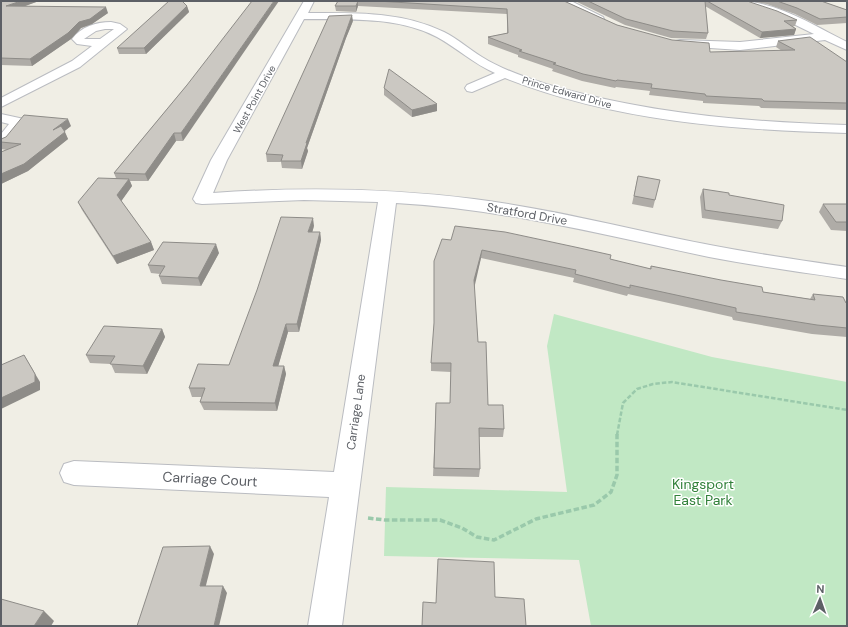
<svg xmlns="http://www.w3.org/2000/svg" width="848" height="627" font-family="'DM Sans',sans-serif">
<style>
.green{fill:#c1e8c4}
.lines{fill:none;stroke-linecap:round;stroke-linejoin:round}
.minor-casing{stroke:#babcc1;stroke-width:2}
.path-far1{stroke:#9ac9ab;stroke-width:2.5;stroke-dasharray:4.5 2;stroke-linecap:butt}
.path{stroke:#9ac9ab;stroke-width:3.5;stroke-dasharray:5.5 2.5;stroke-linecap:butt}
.minor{fill:#fff;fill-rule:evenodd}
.wall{fill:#afaca7}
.shaded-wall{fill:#8e8c88}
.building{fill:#cbc8c2;stroke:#8e8c88}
.labels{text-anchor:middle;stroke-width:3;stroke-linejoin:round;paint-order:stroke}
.far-street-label{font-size:10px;fill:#5d6066;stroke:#fff}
.street-label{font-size:12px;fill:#5d6066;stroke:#fff}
.near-street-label{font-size:14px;fill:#5d6066;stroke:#fff}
.near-park-label{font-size:14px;fill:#31813a;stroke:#fff}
</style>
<rect width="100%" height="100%" fill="#f0eee5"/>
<polygon class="green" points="554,314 712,357 847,382 847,626 591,626 579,560 384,556 386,487 567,492 547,346"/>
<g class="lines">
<g class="minor-casing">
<g id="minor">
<path d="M304,1h10l-6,12c45,0 94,-2 136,19 14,7 25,17 38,25 19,12 42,20 64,27 98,29 199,38 301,41v8c-115,-3 -234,-12 -342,-55l-33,14 -5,-1 -2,-3 2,-3 28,-12c-21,-9 -38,-25 -58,-36 -40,-21 -89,-17 -133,-18l-77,141 -14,33c87,-6 174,-5 261,6 80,10 157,31 236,46 46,9 91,15 137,22v12c-46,-7 -92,-13 -138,-22 -104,-22 -206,-48 -313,-54l-54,423h-34l21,-129 -255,-12 -10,-3 -4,-9 4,-9 10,-3 260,11 44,-270 -74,-2 -102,4 -6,-1 -3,-4 18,-39z"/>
<polygon points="558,1 571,1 603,17 604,19 603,21 595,21"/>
<path d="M738,1c38,0 75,24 109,41v8l-22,-10 -85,10 -60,-4 -4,-1 -2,-2 2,-2 4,-1 60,2 74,-8 -39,-19 -36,-12z"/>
<path d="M111,22l9,2 7,5 -47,38 -79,40v-9l71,-37 20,-15 -15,-2 -5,-5c9,-12 24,-17 39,-17zM105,29h9l-14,10h-16l12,-8z"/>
<polygon points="1,114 24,119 26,122 9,143 1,146 1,134 9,124 1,122"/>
</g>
</g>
<polyline class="path-far1" points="617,435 623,403 637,389 653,384 672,382 847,410"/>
<polyline class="path" points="368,518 385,520 440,520 462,528 477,537 494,540 536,519 594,505 611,492 617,475 617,434"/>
<use href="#minor" class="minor"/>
</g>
<g class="wall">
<polygon points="1,1 39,1 24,6 108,13 92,24 81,28 71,39 32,66 1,65"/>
<polygon points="338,1 564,1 617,25 710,52 782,51 776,47 778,41 847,62 847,110 761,108 759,106 703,103 703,101 649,95 650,91 616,87 615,88 582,81 552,71 553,69 518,57 518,55 488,44 488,37 507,33 507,14 358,6 356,12 336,11 335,6"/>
<polygon points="575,1 747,1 797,20 795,26 793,26 796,29 794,35 760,38 705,6 708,33 706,39 671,38 625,25"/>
<polygon points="749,1 821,1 847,10 847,23 817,25 795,14 767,4"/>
<polygon points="187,6 189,12 146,54 119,54 117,48"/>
<polygon points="353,21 346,38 307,148 308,151 302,169 282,168 281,162 267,162 266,154"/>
<polygon points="187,85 183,141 176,141 148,181 130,181 132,186 121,201 151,242 154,250 117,264 82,210 78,202 116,178 114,173"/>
<polygon points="384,88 437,104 437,111 412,117 384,95"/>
<polygon points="71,126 64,131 68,139 28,171 1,184 1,152 7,150 1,149 1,139"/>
<polygon points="638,176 655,200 653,208 632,204"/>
<polygon points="703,189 782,221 778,229 702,218 700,197"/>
<polygon points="823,204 847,204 847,231 831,230 819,212"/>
<polygon points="314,226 312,232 320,232 321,240 299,332 288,332 278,366 284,366 286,374 277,411 204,410 200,402 202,397 192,397 189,388 229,365"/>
<polygon points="451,240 610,260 650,269 651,266 763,292 810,299 813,294 847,303 847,337 812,334 733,320 732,317 628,294 627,296 573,282 574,278 481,258 474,285 478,342 488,405 504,429 503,437 479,437 480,469 479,477 433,476 436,403 450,403 451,372 431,371 431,363"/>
<polygon points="219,253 201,286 162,284 159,276 160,274 151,273 148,265"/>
<polygon points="162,329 165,337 147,374 115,373 111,364 90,363 86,355"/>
</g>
<g class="shaded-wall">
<polygon points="21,1 39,1 9,12 6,6"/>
<polygon points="274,1 279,1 183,141 181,133"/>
<polygon points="358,1 358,6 356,12 356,6"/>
<polygon points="187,6 189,12 146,54 144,48"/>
<polygon points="106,7 108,13 92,24 81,28 71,39 32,66 30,59 79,22"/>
<polygon points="352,15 353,21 346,38 307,148 308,151 302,169 301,161 306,143 346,32"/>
<polygon points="796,29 794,35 760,38 762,32"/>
<polygon points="437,104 437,111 412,117 412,110"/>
<polygon points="68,119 71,126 57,137 53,130"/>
<polygon points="65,132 68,139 28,171 1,184 1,174"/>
<polygon points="174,133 176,141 148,181 145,174"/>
<polygon points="129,179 132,186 120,203 117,195"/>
<polygon points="313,218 314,226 310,240 308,232"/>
<polygon points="320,232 321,240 299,332 297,324"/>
<polygon points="151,242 154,250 117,264 113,256"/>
<polygon points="216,244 219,253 201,286 198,278"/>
<polygon points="482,250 481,258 474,289 474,280"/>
<polygon points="286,324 288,332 276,374 273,366"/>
<polygon points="162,329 165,337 147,374 143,366"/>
<polygon points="24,355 40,382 40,390 1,409 1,398"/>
<polygon points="284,366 286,374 277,411 275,403"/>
<polygon points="210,546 214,554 204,593 200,586"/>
<polygon points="223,586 227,593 219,626 214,626"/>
<polygon points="44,611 54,621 51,626 34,626"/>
</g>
<g class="building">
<polygon points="1,1 21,1 6,6 106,7 90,19 79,22 68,33 30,59 1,58"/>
<polygon points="169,1 182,1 187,6 144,48 117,48"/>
<polygon points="252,1 274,1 181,133 174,133 145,174 114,173 187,85"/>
<polygon points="338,1 358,1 356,6 335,6"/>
<polygon points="377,1 564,1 617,25 672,40 709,43 710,52 795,50 778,41 810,37 847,62 847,103 764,101 762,99 706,96 705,94 651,88 652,84 617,80 616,81 583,74 553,64 556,63 519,51 522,50 488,37 508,33 507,9"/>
<polygon points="588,1 705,1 708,33 673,31 626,19"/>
<polygon points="707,1 747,1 777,11 797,20 784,21 796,29 762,32"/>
<polygon points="777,1 821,1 847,10 847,17 820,19 797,8"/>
<polygon points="352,15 346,32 306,143 307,143 301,161 281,161 283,155 266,154 329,16"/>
<polygon points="389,69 437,104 412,110 384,88"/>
<polygon points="24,115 68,119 53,130 61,126 65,132 24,164 1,174 1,152 21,144 1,142 1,139 6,137"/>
<polygon points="638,176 660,180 655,200 634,196"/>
<polygon points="98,178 129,179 117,195 151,242 113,256 78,202"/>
<polygon points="703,189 729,193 729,195 784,205 782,221 705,210"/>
<polygon points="823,204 847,204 847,222 836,222"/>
<polygon points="281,217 313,218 308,232 320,232 297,324 286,324 273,366 284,366 275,403 200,402 205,388 189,388 198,364 229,365 257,290"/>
<polygon points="455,226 505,232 575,247 611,255 610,259 651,269 651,266 721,280 762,287 763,292 815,300 813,294 843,297 846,303 847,303 847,328 817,325 736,312 736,308 630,285 630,288 575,274 576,270 482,250 474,280 478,342 486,342 488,405 503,405 504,429 479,428 480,469 434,468 436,403 450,403 451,363 431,363 434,323 434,261 442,239 451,240"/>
<polygon points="163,242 216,244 198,278 159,276 165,266 148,265"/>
<polygon points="104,326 162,329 143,366 110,364 115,356 86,355"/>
<polygon points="24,355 35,374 35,382 1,398 1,365"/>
<polygon points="210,546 200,586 223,586 214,626 137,626 163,547"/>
<polygon points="438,559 494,562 495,597 524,599 526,626 422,626 423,602 436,603"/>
<polygon points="1,599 44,611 34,626 1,626"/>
</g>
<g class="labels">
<g class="far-street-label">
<text transform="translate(567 92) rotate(16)" y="4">Prince Edward Drive</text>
<text transform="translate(254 99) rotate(-61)" y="4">West Point Drive</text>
</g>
<g class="street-label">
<text transform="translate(527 214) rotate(10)" y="4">Stratford Drive</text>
<text transform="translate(356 412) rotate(-82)" y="4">Carriage Lane</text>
</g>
<g class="near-street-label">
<text transform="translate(210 479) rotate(3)" y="5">Carriage Court</text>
</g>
<g class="near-park-label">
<text x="703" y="489">Kingsport<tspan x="703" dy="16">East Park</tspan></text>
</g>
</g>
<rect width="848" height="627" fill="none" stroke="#5d6066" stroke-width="4"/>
<g transform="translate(820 599) rotate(2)" stroke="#ffffff" stroke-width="3" paint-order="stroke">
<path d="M0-3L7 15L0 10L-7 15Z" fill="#5d6066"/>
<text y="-6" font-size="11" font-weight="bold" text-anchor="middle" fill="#5d6066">N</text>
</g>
</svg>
